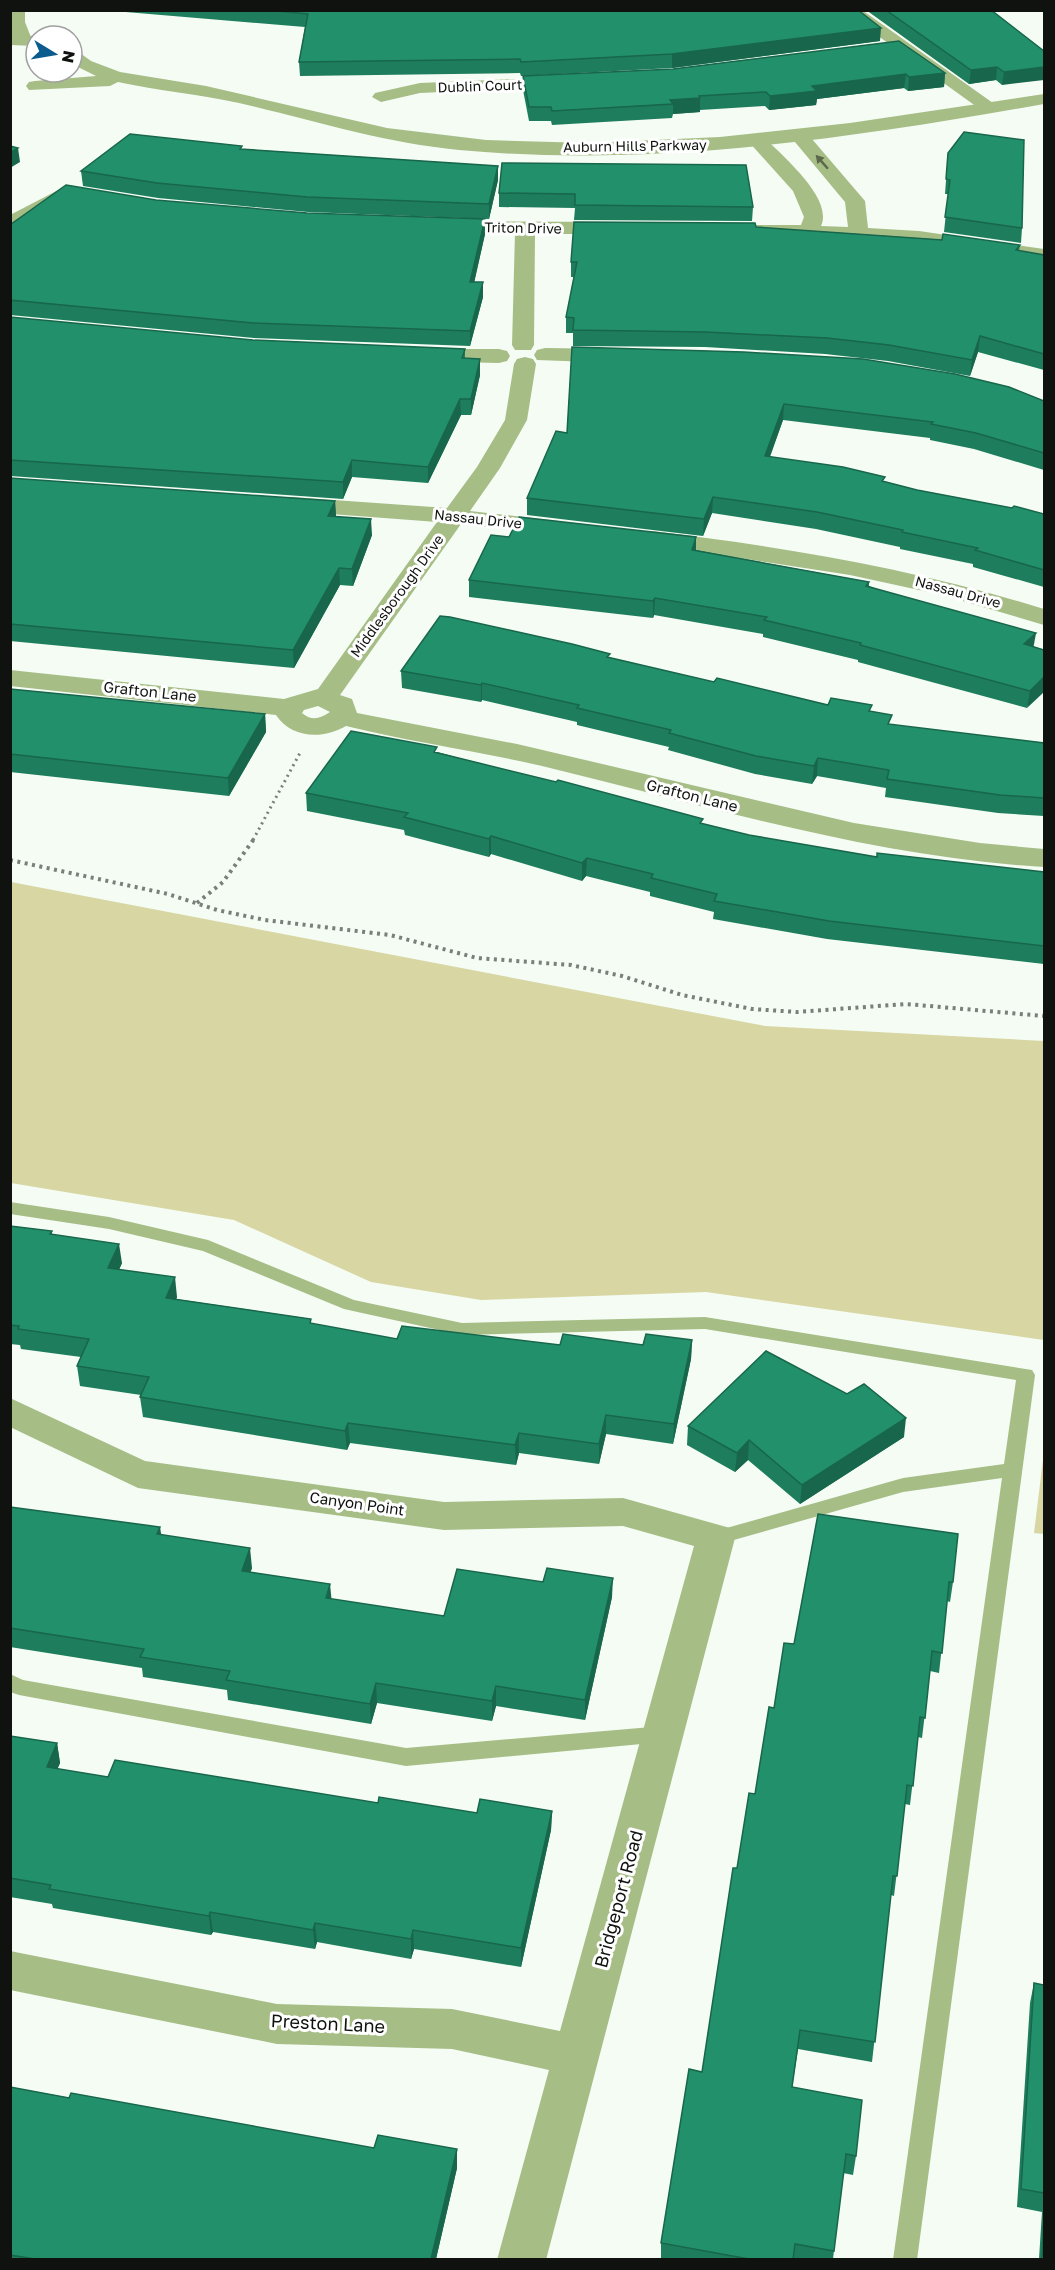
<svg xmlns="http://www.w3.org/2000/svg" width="1055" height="2270" font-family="'Golos Text',sans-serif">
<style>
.green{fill:#d8d6a2}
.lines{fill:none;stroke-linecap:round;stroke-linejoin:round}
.path-far1{stroke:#797f79;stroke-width:3;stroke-dasharray:2 4;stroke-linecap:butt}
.path{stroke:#797f79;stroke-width:4;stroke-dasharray:3 4.5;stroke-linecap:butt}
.service{fill:#a7bd86;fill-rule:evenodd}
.minor{fill:#a7bd86;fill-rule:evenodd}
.tertiary{fill:#a7bd86;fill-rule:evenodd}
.wall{fill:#1d7d5c}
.shaded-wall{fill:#18664b}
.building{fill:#22916b;stroke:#18664b;stroke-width:1.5}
.oneway{fill:#5b684a}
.labels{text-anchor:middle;stroke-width:6;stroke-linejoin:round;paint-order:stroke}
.far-street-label{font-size:14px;fill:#0f120f;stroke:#fff}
.street-label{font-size:15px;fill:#0f120f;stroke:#fff}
.near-street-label{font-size:18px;fill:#0f120f;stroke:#fff}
</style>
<rect width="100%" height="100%" fill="#f4fcf4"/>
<g class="green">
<polygon points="11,882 765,1026 1044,1041 1044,1340 706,1292 481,1300 371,1282 234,1220 11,1183"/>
<polygon points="1044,1452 1044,1534 1034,1533"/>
</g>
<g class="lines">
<polyline class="path-far1" points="253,840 300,753"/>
<g class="path">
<polyline points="10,860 168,894 217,910 265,920 390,935 477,958 571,965 622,976 682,995 752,1009 797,1012 906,1004 1044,1016"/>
<polyline points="197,903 223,882 254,839"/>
</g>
<g class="service">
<polygon points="10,1202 109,1217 208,1240 354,1300 462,1323 705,1317 1032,1370 1035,1375 917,2260 893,2260 1002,1478 903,1492 716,1545 709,1543 706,1538 709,1533 716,1531 903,1478 1004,1464 1016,1380 705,1329 462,1335 344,1309 203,1251 109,1229 10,1214"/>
<polygon points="10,1674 23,1680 406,1748 663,1726 670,1728 673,1734 670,1740 663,1742 406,1766 19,1695 10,1692"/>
</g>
<g class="minor">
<path d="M10,10h15v12l7,18 -3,4 -6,1c-15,-3 -13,-22 -13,-35z"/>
<polygon points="842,10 862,10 1000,108 998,112 984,112"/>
<polygon points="566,77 575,82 572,86 420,93 381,102 372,97 375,93 420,83"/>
<path d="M799,130l7,2 59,69 3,27 51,3 125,18v12l-125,-18 -168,-10 -3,-4 3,-4h50l3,-8 -11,-26 -45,-50 9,-6 7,2c17,18 70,61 57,89l27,1 -3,-25 -55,-66z"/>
<polygon points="66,186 76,192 73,196 10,229 10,215"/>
<polygon points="440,221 619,222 626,224 629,228 626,232 619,234 535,234 534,345 531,350 515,350 512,345 515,233 433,231 430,227 433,223"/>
<polygon points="545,348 618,349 626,351 629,356 626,361 618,363 537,360 534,355 537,350"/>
<polygon points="422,349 499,349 507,351 510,356 507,361 499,363 414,361 411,356 414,351"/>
<path d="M525,357l8,2 3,5 -9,56 -27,48 -30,43 89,10 9,2 3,5 -3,5 -9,2 -98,-11 -121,171 12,4 5,14 160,31 337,79 126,20 64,6v18c-171,-10 -337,-61 -502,-101 -65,-15 -131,-24 -196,-40 -24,14 -55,12 -70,-11l-266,-29v-16l274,29 34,-10 119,-167 -146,-11 -9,-2 -3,-5 3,-5 9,-2 156,11 30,-41 28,-47 9,-56 3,-5zM318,706l12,6c-10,7 -19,9 -28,1l2,-3z"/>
<path d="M652,531c133,16 264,38 392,78v16l-102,-30 -92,-20 -207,-32 -3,-5 3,-5z"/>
<polygon points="10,1398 145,1461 444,1502 623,1498 730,1528 735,1538 546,2260 497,2260 549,2070 452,2049 277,2044 10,1990 10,1951 277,2004 452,2009 560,2031 694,1546 623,1526 444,1530 138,1488 10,1427"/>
</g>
<g class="tertiary">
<polygon points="10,35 37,36 36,46 10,45"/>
<path d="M72,52l8,1 11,8 29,11 86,14 181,42 99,12 103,3 131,-6 130,-14 194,-29v10c-191,34 -390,64 -585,46 -75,-7 -147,-30 -220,-47 -40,-9 -81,-12 -121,-21l-8,4 -81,4 -3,-4 3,-4 6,-1 61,-5 -24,-12z"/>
</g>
</g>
<g class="wall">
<polygon points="102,10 858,10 880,41 672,68 521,76 520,73 300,76 299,62 305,27"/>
<polygon points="866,10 991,10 1044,51 1002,85 996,80 969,84"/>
<polygon points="945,73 944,87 908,91 904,88 817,99 816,105 769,110 765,106 700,110 700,112 673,114 672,118 552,125 551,121 529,121 523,90 523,76"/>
<polygon points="242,149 498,166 498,180 489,219 308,212 158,198 83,186 81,171"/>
<polygon points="948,153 1022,228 1021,243 944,232 948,194 945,194"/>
<polygon points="502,163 753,207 752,221 574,220 575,208 499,207 499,193"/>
<polygon points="156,200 485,234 474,282 483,297 470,346 254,338 10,315 10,225"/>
<polygon points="756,227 1020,245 1019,251 1044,255 1044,370 978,352 970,376 888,361 825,354 705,347 573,346 573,333 566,333 566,317 574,277 571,277 571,262"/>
<polygon points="10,317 253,340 465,349 465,358 480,359 480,375 471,415 461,415 428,483 352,477 343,499 10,476"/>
<polygon points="572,347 1044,401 1044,470 974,449 930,440 930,438 783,420 770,457 885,482 917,490 1044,514 1044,587 973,567 973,564 900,549 900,547 816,529 712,513 703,536 527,515 527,498 567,433"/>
<polygon points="10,478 335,501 336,516 372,535 353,586 340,585 294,668 10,641"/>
<polygon points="509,537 696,537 696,550 869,582 869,586 1044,650 1027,708 858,662 858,660 763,637 763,634 654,615 653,618 469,597 469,580"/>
<polygon points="610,658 714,682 828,705 871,711 891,725 1044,743 1044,816 998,813 885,797 886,788 817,776 812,784 755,774 668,750 669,747 577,725 577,722 482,700 481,702 402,688 401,671"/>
<polygon points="10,689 265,714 266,732 229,796 10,772"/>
<polygon points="437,752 703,824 749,835 877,857 1044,872 1044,964 827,939 713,919 714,912 650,896 650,892 586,876 582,881 491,854 489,857 405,835 404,830 307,811 306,793"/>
<polygon points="10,1226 52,1231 52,1235 122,1263 119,1270 177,1297 176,1299 311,1319 311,1324 397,1339 560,1345 643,1345 692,1340 691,1359 673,1444 606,1434 599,1464 519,1453 516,1465 350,1443 347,1450 143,1417 140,1397 141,1395 80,1386 77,1366 81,1357 21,1349 20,1345 10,1344"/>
<polygon points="688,1426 904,1437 800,1504 748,1460 735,1472 687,1445"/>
<polygon points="10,1507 162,1535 252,1568 250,1572 331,1599 444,1616 612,1597 585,1720 496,1706 492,1721 377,1703 371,1724 228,1700 227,1690 143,1677 142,1668 10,1647"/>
<polygon points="818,1514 953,1582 950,1602 947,1601 939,1673 930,1671 922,1738 918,1737 910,1805 905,1804 894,1896 891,1895 872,2062 798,2049 792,2088 856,2156 853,2175 843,2173 833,2259 661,2259 661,2243 702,2072 737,1868 755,1794 774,1708 794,1644"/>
<polygon points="10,1736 57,1743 60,1763 57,1769 108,1777 477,1813 552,1811 551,1830 521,1967 414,1949 411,1959 317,1942 315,1949 213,1932 211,1935 53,1908 52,1904 10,1897"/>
<polygon points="1034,1983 1044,1985 1044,2259 1039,2259 1042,2212 1017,2207 1030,2003"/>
<polygon points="10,2087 457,2168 436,2259 10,2259"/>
</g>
<g class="shaded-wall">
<polygon points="881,28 880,41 672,68 672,54"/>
<polygon points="997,67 996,80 969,84 971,70"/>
<polygon points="1044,67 1044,80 1002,85 1004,72"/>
<polygon points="945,73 944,87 908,91 909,77"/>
<polygon points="906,74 904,88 817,99 816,105 769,110 770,96 812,86"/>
<polygon points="700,98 700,112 673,114 673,104 670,100"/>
<polygon points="18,148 20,162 10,168 10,153"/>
<polygon points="498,166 498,180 489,219 489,204"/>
<polygon points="485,219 485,234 471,297 470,282"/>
<polygon points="483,282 483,297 470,346 470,331"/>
<polygon points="980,336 978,352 970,376 972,360"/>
<polygon points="480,359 480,375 471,415 471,399"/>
<polygon points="460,399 461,415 428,483 428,467"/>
<polygon points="784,404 783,420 764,472 765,456"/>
<polygon points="352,460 352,477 343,499 343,482"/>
<polygon points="713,497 712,513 703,536 704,519"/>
<polygon points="335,501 336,517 328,516"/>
<polygon points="371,519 372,535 353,586 352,569"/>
<polygon points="696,537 696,554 692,550"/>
<polygon points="339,568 340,585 294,668 293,650"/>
<polygon points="655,598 654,615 653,618 653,601"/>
<polygon points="1036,633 1033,650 1024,644"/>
<polygon points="1044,677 1044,692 1027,708 1030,691"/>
<polygon points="482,683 482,700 481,702 481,685"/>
<polygon points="265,714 266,732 229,796 228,778"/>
<polygon points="818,758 817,776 812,784 814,766"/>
<polygon points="491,836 491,854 489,857 489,839"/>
<polygon points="587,858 586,876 582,881 582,863"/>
<polygon points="119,1244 122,1263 110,1288 108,1268"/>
<polygon points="175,1277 177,1297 169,1317 166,1298"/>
<polygon points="692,1340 691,1359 673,1444 674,1424"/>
<polygon points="606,1415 606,1434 599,1464 599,1444"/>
<polygon points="906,1418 904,1437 800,1504 802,1485"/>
<polygon points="348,1423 350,1443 347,1450 345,1431"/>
<polygon points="519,1433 519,1453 516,1465 515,1445"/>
<polygon points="749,1440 748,1460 735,1472 737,1453"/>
<polygon points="160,1527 163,1546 157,1534"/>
<polygon points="250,1548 252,1568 244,1591 242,1571"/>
<polygon points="613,1578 612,1597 585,1720 585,1700"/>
<polygon points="330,1584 332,1604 326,1598"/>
<polygon points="376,1683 377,1703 371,1724 370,1704"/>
<polygon points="496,1686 496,1706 492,1721 492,1701"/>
<polygon points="57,1743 60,1763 50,1787 47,1767"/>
<polygon points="552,1811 551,1830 521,1967 521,1948"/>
<polygon points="210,1912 213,1932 211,1935 209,1916"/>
<polygon points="315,1923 317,1942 315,1949 313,1930"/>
<polygon points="413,1930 414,1949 411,1959 411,1939"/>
<polygon points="457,2149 457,2168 436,2259 431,2259"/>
</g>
<g class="building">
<polygon points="267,10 858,10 881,28 672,54 521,62 520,59 299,62 308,14"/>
<polygon points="886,10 991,10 1044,51 1044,67 1004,72 997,67 971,70"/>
<polygon points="899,41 945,73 909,77 906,74 812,86 817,91 770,96 766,92 699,96 700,98 670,100 673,104 552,111 551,107 529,107 523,76 673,69"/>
<polygon points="964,132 1024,140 1022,228 945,217 950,180 946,179 948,153"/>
<polygon points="130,134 242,146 240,149 498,166 489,204 307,197 157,183 81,171"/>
<polygon points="10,146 18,148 10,153"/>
<polygon points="502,163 746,165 753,207 575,205 575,194 499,193"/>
<polygon points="66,185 156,200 307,213 485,219 470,282 483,282 470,331 253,323 10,300 10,225"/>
<polygon points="574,222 755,223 756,227 942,240 943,234 1020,245 1016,250 1044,255 1044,354 980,336 972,360 889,345 827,338 706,332 573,330 574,318 566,317 577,262 571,262"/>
<polygon points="10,317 253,340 465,349 462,358 480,359 471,399 460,399 428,467 352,460 343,482 10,460"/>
<polygon points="572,347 744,352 863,359 955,374 1009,387 1044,401 1044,453 976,433 931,424 933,422 784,404 765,456 843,467 885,477 882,481 917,490 1012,508 1014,506 1044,514 1044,570 975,550 978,548 902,532 903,530 817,512 713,497 704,519 527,498 556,431 567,433"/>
<polygon points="10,478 335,501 328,516 371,519 352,569 339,568 293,650 10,624"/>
<polygon points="519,517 696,537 692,550 869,582 866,586 1036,633 1024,644 1044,650 1044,677 1030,691 860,645 861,643 764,620 767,617 655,598 653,601 469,580 491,535 509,537"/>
<polygon points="440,616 450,617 572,644 610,654 607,657 714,682 717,678 828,705 831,698 872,705 869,711 892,715 888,724 1044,743 1044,798 1000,795 887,779 889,770 818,758 814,766 756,756 669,733 671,730 577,708 579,705 482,683 481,685 401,671"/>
<polygon points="10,689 265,714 228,778 10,754"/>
<polygon points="351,731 437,747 434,752 556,782 558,780 703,819 700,823 749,835 877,857 877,853 1044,872 1044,946 829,921 714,901 717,894 651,878 653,874 587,858 582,863 491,836 489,839 404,817 408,813 306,793"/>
<polygon points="10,1226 52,1231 50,1234 119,1244 108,1268 175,1277 166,1298 311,1319 310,1323 397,1339 402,1326 560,1345 563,1334 643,1345 646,1334 692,1340 674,1424 606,1415 599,1444 519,1433 515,1445 348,1423 345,1431 140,1397 149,1377 77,1366 89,1339 18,1329 19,1326 10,1325"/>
<polygon points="766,1351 847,1394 864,1384 906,1418 802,1485 749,1440 737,1453 688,1426"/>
<polygon points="10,1507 160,1527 157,1534 250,1548 242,1571 330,1584 326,1598 444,1616 457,1569 543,1582 547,1568 613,1578 585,1700 496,1686 492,1701 376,1683 370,1704 226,1680 230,1671 140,1657 144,1649 10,1628"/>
<polygon points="818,1514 958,1534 953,1582 949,1582 942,1653 932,1651 925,1718 920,1717 913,1786 907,1785 897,1876 893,1876 875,2042 800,2030 792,2087 862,2100 856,2156 846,2154 834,2251 795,2244 793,2259 749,2259 661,2243 689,2069 702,2072 733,1868 737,1868 749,1793 755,1794 769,1707 774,1708 784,1643 794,1644"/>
<polygon points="10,1736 57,1743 47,1767 108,1777 115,1760 378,1803 379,1797 477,1813 480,1799 552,1811 521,1948 413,1930 411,1939 315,1923 313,1930 210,1912 209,1916 49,1889 51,1885 10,1878"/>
<polygon points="1034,1983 1044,1985 1044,2193 1021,2189"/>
<polygon points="10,2087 69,2098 71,2093 374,2148 378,2135 457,2149 431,2259 35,2259 10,2255"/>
<polygon points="1044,2220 1044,2259 1042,2259"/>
</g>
<defs><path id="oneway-solid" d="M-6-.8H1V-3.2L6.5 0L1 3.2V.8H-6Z" transform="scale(1.5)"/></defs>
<use class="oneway" href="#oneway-solid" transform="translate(822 162) rotate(-131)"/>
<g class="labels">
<g class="far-street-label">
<text transform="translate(480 86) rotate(-2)" y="5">Dublin Court</text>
<text transform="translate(635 146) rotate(-1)" y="5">Auburn Hills Parkway</text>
<text transform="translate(523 228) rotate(1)" y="5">Triton Drive</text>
<text transform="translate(478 519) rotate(6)" y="5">Nassau Drive</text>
<text transform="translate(958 592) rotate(15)" y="5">Nassau Drive</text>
<text transform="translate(397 596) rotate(-54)" y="5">Middlesborough Drive</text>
</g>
<g class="street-label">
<text transform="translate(150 692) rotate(6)" y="5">Grafton Lane</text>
<text transform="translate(692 796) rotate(14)" y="5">Grafton Lane</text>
<text transform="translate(357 1504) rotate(8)" y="5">Canyon Point</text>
</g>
<g class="near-street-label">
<text transform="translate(619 1899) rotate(-75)" y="6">Bridgeport Road</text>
<text transform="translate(328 2024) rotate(3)" y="6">Preston Lane</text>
</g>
</g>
<rect width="1055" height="2270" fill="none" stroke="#0f120f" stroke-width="24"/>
<g transform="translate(54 54) rotate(101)"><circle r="28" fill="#ffffff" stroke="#9fa09f" stroke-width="1.5"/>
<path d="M0-4.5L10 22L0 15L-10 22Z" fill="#0a5c8e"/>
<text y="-9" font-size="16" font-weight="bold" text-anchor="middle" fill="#0f120f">N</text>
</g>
</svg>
